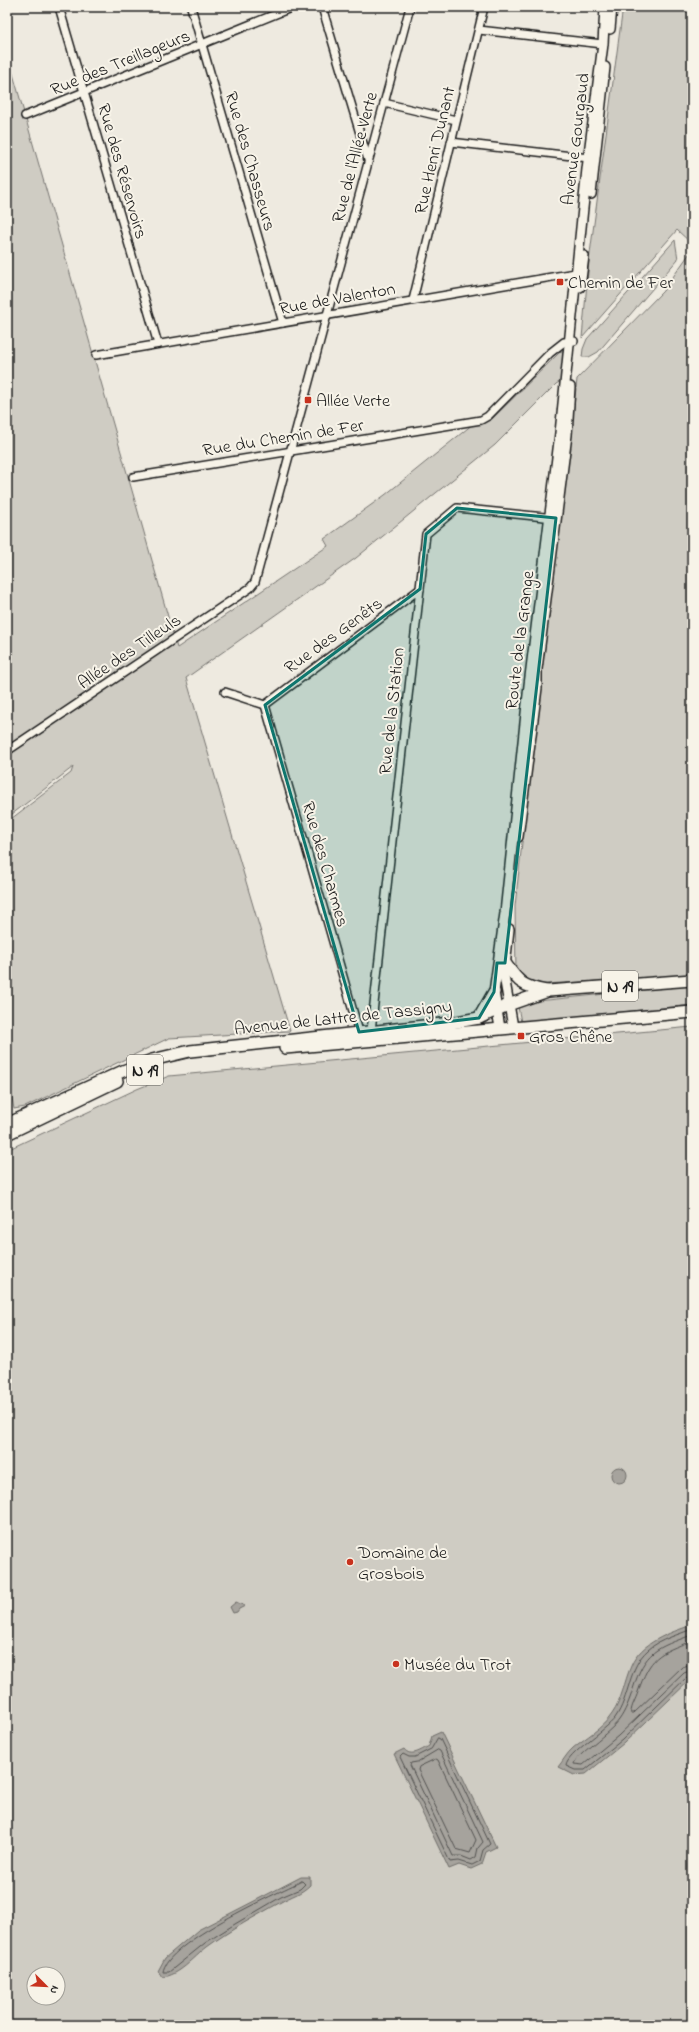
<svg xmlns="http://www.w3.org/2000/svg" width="699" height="2032" font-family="'Indie Flower',sans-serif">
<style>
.green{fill:#cfccc3;stroke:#767470;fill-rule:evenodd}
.water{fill:#a6a39d;stroke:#6f6d69}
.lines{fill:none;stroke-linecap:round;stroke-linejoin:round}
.shore{stroke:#535250;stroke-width:1}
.minor-casing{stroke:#1c1c1c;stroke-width:10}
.secondary-casing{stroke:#1c1c1c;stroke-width:12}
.primary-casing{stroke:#1c1c1c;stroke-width:14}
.minor{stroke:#f7f3e8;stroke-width:7}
.secondary{stroke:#f7f3e8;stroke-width:9}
.primary{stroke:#f7f3e8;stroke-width:11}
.marked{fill:#0f766e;fill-opacity:0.2;stroke:#0f766e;stroke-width:3;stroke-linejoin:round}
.poi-dot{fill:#c8321e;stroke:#f7f3e8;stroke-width:1.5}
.labels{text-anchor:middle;stroke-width:4;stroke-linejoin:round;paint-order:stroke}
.shield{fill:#f7f3e8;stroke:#5e5c59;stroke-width:1}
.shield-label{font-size:17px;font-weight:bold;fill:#1c1c1c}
.street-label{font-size:18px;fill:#1c1c1c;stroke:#f7f3e8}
.poi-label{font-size:18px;fill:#1c1c1c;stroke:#f7f3e8;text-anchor:start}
</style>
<rect width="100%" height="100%" fill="#eeeae0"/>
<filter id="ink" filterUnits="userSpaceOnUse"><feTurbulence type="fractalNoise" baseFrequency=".025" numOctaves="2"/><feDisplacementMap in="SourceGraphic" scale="8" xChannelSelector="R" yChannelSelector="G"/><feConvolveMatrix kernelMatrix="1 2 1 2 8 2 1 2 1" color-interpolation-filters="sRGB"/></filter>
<g filter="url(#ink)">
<g class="green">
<polygon points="623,7 682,7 692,15 692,244 677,230 582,338 589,261"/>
<polygon points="7,53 177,648 328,546 324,539 385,495 473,424 492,419 561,351 566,351 563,380 556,384 495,445 356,558 186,678 290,1031 169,1038 25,1107 14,1109 7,1070 7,822 71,773 73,767 7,818"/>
<polygon points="675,240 678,259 598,352 589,357 582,357 583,349 587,339"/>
<polygon points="692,250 692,976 543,984 524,981 516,973 515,906 563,471 571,434 577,379 663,291"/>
<polygon points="692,985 692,1005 521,1022 518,1007 538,1001"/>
<path d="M692,1027v998h-685v-875l130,-61 32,-13zM34,1974h24v24h-24z"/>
</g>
<g class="water">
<circle cx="619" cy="1475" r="8"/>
<polygon points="236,1602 245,1606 239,1609 237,1612 233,1613 230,1607"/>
<path d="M692,1625v53l-68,65 -38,31 -12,1 -16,-8c5,-6 9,-14 15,-19 13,-11 29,-19 39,-34 10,-14 12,-32 19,-48 10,-24 38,-33 61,-41z"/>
<path d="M441,1732l55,115 -10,5 -4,12 -11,5 -12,-4 -10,4 -55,-115 10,-5c7,9 17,1 25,-3l3,-10z"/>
<path d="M301,1877h9v8c-9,9 -19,11 -29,17 -25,14 -51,28 -74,45 -14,11 -28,29 -45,30l-4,-6 7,-13 33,-28z"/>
</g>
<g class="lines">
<g class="shore">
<path d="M692,1629c-14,6 -32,10 -44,21 -20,17 -18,47 -33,68 -10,13 -48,36 -49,48l9,4h10l37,-30 66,-64 4,-1"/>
<path d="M692,1635c-36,13 -47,16 -59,54 -3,10 -8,23 -14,31 -8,12 -44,36 -45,44l9,1 35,-29 66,-63 8,-3"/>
<path d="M692,1641c-34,12 -42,16 -54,51 -2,7 -7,14 -7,21h3l48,-46 10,-3"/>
<polygon points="438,1738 440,1739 490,1844 483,1850 480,1861 472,1865 459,1861 450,1862 400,1757 403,1754 409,1757 415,1757 431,1749"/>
<polygon points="438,1750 440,1751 483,1842 478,1848 476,1857 471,1860 461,1856 453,1856 410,1765 411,1763 417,1762"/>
<polygon points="436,1759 438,1760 476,1840 470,1853 456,1849 418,1770 419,1767"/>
<path d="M302,1881l3,3 -5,5 -19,8 -46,27 -30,19 -36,29h-6c3,-29 112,-78 139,-91z"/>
</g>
<g class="minor-casing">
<g id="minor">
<polyline points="59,7 158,344"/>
<polyline points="191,7 283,323"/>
<polyline points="322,7 368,160"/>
<polyline points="479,30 603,44"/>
<polyline points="384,103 456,120"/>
<polyline points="25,116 293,7"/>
<polyline points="451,142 589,158"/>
<polyline points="413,300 484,7"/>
<polyline points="96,355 581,272"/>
<polyline points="133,477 481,420 488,416 550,353 564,342 574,341"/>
<polyline points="225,692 265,705"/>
<polyline points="265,705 359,1032"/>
<polyline points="265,705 420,589"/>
<polyline points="7,751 250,588 255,582 410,7"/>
<polyline points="371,1031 426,534 457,508 554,518"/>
</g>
</g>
<g class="secondary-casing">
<g id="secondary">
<polyline points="610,29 612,7"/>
<polyline points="591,194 605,67"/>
<polyline points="580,287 584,256"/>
<polyline points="518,837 537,688 537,669 567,435 570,387"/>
<polyline points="509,929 504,976 513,1027"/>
<polyline points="500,1028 494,992 505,913 529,685 560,433 587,169 603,44 605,7"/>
</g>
</g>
<g class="primary-casing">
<g id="primary">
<path d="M505,963c14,20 17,23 41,28"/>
<polyline points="479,1018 494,992"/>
<polyline points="285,1048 692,1012"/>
<polyline points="7,1124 123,1071 152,1060 190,1051 451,1023 479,1018 508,1005 548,991 692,980"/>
<polyline points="7,1134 117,1081"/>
</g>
</g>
<use href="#minor" class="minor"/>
<use href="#secondary" class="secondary"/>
<use href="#primary" class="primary"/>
</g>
</g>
<path class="marked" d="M457,508l99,10 -51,445h-8l-3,29 -15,26 -120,14 -94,-327 155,-116 6,-55z"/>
<g class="poi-dot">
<rect x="556" y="278" width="8" height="8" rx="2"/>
<rect x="304" y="396" width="8" height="8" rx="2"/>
<rect x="517" y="1032" width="8" height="8" rx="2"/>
<circle cx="350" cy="1562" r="4"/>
<circle cx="396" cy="1664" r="4"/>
</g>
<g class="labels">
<g class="shield">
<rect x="602" y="971" width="36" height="30" rx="3"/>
<rect x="127" y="1055" width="36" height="30" rx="3"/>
</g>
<g class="shield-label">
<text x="620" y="992">N 19</text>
<text x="145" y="1076">N 19</text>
</g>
<g class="street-label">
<text transform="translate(120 62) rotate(-22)" y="6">Rue des Treillageurs</text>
<text transform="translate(575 139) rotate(-83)" y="6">Avenue Gourgaud</text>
<text transform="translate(434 150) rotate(-77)" y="6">Rue Henri Dunant</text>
<text transform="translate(354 157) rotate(-75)" y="6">Rue de l'Allée Verte</text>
<text transform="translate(251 161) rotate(74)" y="6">Rue des Chasseurs</text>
<text transform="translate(123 171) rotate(74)" y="6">Rue des Réservoirs</text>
<text transform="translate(337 298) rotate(-10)" y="6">Rue de Valenton</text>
<text transform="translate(283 437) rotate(-9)" y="6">Rue du Chemin de Fer</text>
<text transform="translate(333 635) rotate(-36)" y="6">Rue des Genêts</text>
<text transform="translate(519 640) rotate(-83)" y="6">Route de la Grange</text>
<text transform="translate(129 651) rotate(-34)" y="6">Allée des Tilleuls</text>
<text transform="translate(391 711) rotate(-84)" y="6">Rue de la Station</text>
<text transform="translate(326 864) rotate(74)" y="6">Rue des Charmes</text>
<text transform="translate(343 1017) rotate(-6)" y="6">Avenue de Lattre de Tassigny</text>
</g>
<g class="poi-label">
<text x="568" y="288">Chemin de Fer</text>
<text x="316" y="406">Allée Verte</text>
<text x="529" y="1042">Gros Chêne</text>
<text x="358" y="1558">Domaine de<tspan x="358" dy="21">Grosbois</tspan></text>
<text x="404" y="1670">Musée du Trot</text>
</g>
</g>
<rect width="699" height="2032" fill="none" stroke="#f7f3e8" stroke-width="24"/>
<rect x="12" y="12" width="675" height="2008" fill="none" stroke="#1c1c1c" stroke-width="1.5" filter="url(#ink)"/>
<g transform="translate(46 1986) rotate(114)"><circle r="19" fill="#f7f3e8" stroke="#9f9d96"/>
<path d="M0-3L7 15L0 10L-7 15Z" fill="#c8321e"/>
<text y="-6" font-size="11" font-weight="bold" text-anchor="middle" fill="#1c1c1c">N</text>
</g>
</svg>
